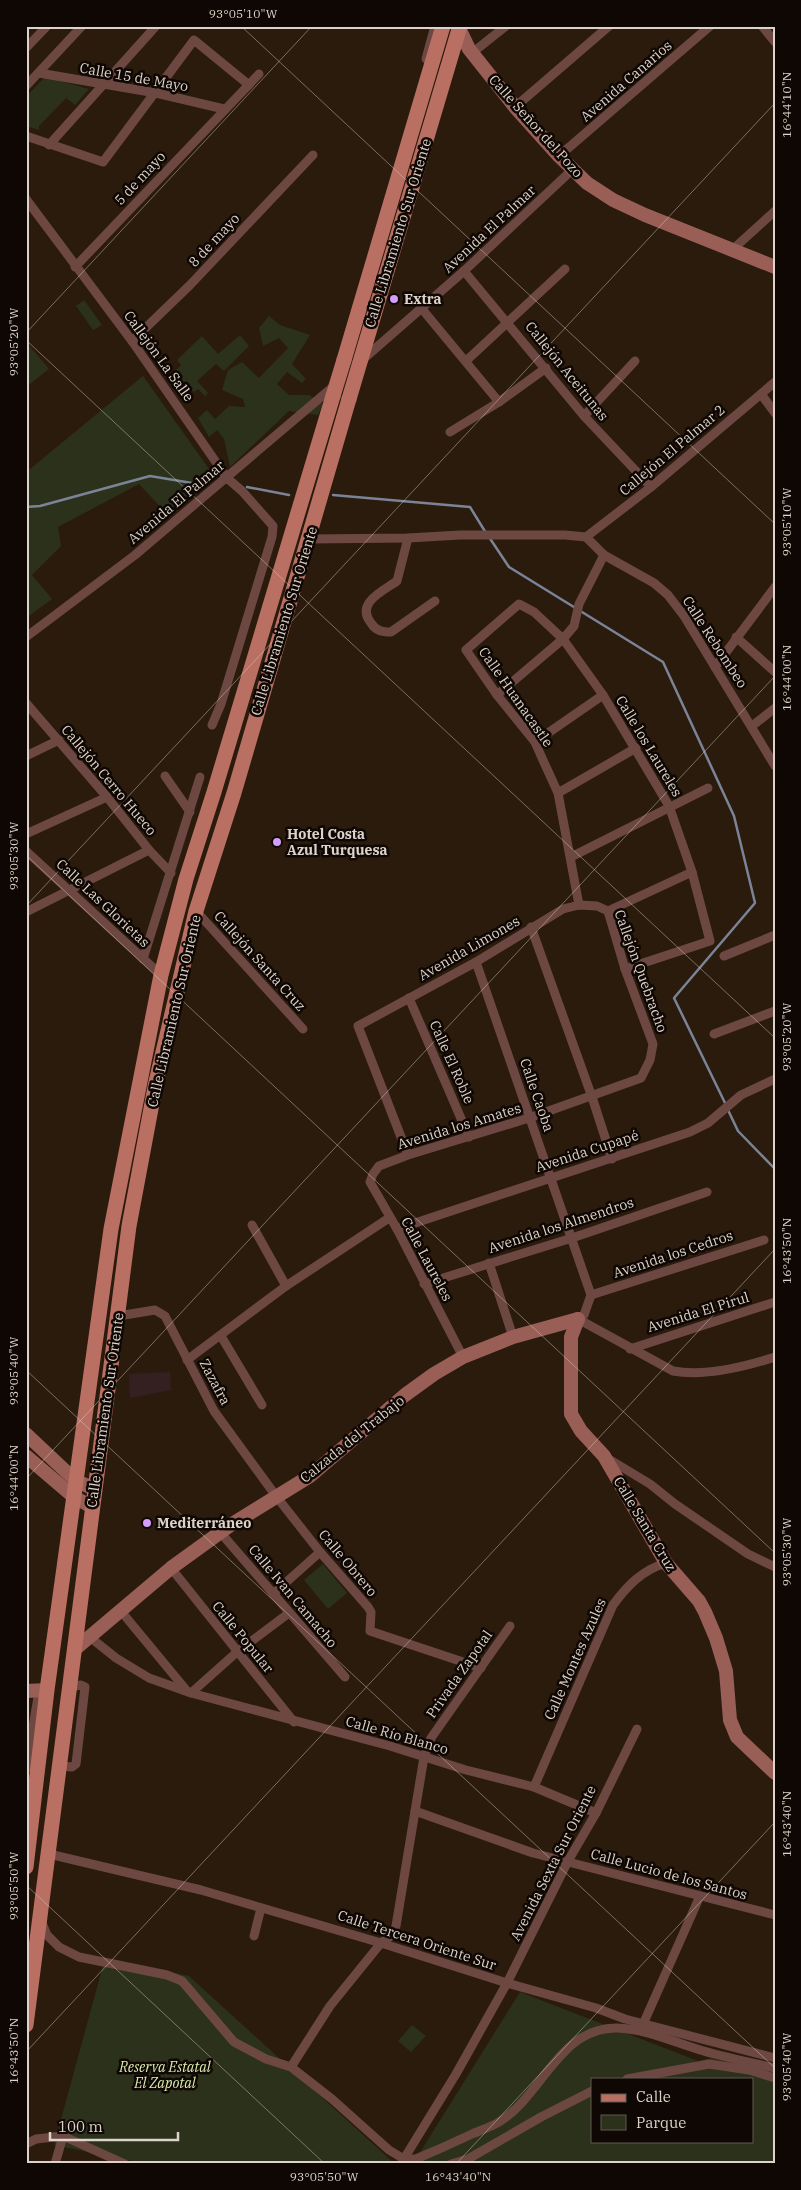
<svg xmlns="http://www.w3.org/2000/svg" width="801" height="2190" font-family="'IBM Plex Serif',serif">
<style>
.industrial{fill:#342020}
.green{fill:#2b311a;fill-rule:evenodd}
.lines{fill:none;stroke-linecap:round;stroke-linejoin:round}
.stream{stroke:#7b8497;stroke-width:2.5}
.street{stroke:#6d4842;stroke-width:9}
.secondary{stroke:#995e55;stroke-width:14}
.primary{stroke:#ba6f63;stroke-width:15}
.primary-bridge{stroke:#ba6f63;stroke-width:15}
.ticks{fill:none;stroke:#ddd3ca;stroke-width:1;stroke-opacity:0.45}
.poi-dot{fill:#d39cfd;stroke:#0e0703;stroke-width:2}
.labels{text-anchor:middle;stroke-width:5;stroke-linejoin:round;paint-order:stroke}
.street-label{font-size:14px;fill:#ddd3ca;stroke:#0e0703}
.poi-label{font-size:14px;font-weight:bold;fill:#ddd3ca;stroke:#0e0703;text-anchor:start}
.park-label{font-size:14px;font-style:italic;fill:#dbeeaf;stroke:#0e0703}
.neatline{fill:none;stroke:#ddd3ca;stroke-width:2}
.ticks-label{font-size:12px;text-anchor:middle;fill:#ddd3ca}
</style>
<rect width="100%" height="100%" fill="#2b1b0d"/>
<polygon class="industrial" points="170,1372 171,1390 130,1398 129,1374"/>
<g class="green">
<polygon points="45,77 89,89 75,105 66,98 39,126 39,130 26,126 26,97"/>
<polygon points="84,300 102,325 93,330 76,306"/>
<polygon points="269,316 280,325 310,335 292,364 306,379 302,383 287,372 277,384 289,395 309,395 323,404 318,415 289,411 230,467 224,439 217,430 209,437 198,418 207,410 215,419 229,406 245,407 243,399 222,390 228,370 242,362 259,378 288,348 279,338 263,346 259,328"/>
<polygon points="240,335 249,346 224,371 216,364 197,381 208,393 205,396 198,389 194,392 186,385 177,393 173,387 181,379 175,371 181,365 177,360 202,336 218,354"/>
<polygon points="26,342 49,369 26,387"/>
<polygon points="143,376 214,476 169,516 139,484 58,527 61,546 32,575 52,599 26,618 26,470 30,469"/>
<polygon points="323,1564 347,1593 328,1609 304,1580"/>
<polygon points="105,1958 189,1976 395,2164 146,2164 54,2145"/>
<path d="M520,1992l178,69 14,-3 63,15v91h-371l10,-2zM592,2079h160v62h-160z"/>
<polygon points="412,2025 426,2036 411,2052 398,2041"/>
</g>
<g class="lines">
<g class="stream">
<polyline points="247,487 289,495"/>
<polyline points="333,495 470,507 486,533"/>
<polyline points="26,507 40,506 150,476 198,484"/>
<polyline points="489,537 509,567 663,662 734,816 755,903 674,998 726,1105"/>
<polyline points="728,1110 738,1131 775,1169"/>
</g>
<g class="street">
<polyline points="762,26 775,42"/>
<polyline points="26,48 47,26"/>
<polyline points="472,53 506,26"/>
<polyline points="426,59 435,26"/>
<polyline points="39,73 156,93 224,109"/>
<polyline points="26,86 82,26"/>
<polyline points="515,107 609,26"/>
<polyline points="26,136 103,162 194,40 249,85"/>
<polyline points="49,145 156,26"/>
<polyline points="559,156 710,26"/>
<polyline points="26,199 132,341 227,478 242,491 273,526 272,537 221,704 212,725"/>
<polyline points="732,250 775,211"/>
<polyline points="75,267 259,74"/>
<polyline points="464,271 584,416 651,487"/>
<polyline points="422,309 499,402"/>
<polyline points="132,341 190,285 313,155"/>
<polyline points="361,361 464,271 572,170"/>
<polyline points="466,361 565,269"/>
<polyline points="761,394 775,413"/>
<polyline points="584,416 635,361"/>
<polyline points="450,432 499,402 546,368"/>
<polyline points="586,537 651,487 775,382"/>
<path d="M408,538l-11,43c-14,10 -42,22 -26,42 5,8 11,9 20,9l44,-31"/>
<polyline points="309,539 408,538 460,535 565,535 586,537 604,555 654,583 668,595 684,616 775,766"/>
<polyline points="26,637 135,555 334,386"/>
<polyline points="736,637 775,672"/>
<polyline points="715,667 775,587"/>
<polyline points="497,695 563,639 574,626 579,604 604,555"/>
<polyline points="26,703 107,797 149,850 171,873"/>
<polyline points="752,726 775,708"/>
<polyline points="535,742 603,695"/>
<polyline points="26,756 59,740"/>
<polyline points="165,776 190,812"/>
<polyline points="558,793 636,748"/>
<polyline points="26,834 107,797"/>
<polyline points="26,851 161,975"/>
<polyline points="571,857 708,788"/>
<polyline points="579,905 558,793 542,758 535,742 497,695 466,650 519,604 534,612 563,639 603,695 669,806 692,872 710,941 625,969"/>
<polyline points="196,911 303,1029"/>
<polyline points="608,911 692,872"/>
<polyline points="26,912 149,850"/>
<polyline points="531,927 592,1097 612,1159"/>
<polyline points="724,956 775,935"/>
<polyline points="143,959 200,777"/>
<path d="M476,962l115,333 -7,20 -6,4 95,52c32,6 71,-4 102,-14"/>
<polyline points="409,998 469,1137"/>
<polyline points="714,1034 775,1011"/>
<polyline points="408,1155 358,1026 476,962 563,909 579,905 597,906 608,911 625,969 653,1044 650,1060 641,1078 529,1118 408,1155 379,1166 373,1174 370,1182 397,1229 463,1357"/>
<polyline points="252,1225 286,1286"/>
<polyline points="397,1229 690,1132 708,1123 741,1095 775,1079"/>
<polyline points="489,1263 513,1337"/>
<polyline points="424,1284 572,1238 707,1192"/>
<polyline points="591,1295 764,1240"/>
<polyline points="118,1316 155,1310 165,1316 214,1411 276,1496 320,1552 368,1607 371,1612 370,1631 481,1668"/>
<polyline points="221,1336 262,1405"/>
<polyline points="630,1349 775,1302"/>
<polyline points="187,1360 286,1286 389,1218"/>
<polyline points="607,1458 650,1484 675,1504 748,1554 775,1567"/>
<polyline points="220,1532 345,1677"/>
<polyline points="171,1568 294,1722"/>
<polyline points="273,1594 320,1552"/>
<polyline points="120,1610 187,1691"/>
<polyline points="91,1638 116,1658 149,1678 191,1693 390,1746 466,1770 534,1787 596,1813"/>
<polyline points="191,1693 237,1652 289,1613"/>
<polyline points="61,1766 72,1767 76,1764 85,1687 81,1685 70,1687"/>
<polyline points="26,1769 39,1691"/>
<path d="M534,1787l79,-182c14,-19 29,-35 53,-42"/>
<polyline points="415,1811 533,1853 775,1915"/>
<polyline points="49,1854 201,1890 381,1943 507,1983 596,2008 625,2019 775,2058"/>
<path d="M42,1923l5,12 12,12 20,10 88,18 15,6 52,61 32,17 25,8 41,32 57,51 15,9h12c19,-8 37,-16 56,-25 9,-4 19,-7 27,-12 43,-26 60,-95 118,-94 28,1 54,13 80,21 25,8 52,13 78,19"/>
<polyline points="254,1936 261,1908"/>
<polyline points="644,2022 700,1896"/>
<polyline points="291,2067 330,2006 381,1943 392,1935 396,1926 424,1757 431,1738 510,1626"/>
<polyline points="627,2079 709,2064 749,2070 775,2078"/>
<polyline points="26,2144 36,2139 63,2136 125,2164"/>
<polyline points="402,2162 456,2074 507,1983 568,1861 596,1813 637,1729"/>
<polyline points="55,2164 63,2136"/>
<polyline points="451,2164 468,2159 541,2117 592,2091"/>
</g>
<g class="secondary">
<polyline points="458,26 469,49 515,107 559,156 587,183 613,200 645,215 775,267"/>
<polyline points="578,1319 571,1337 571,1414 581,1431 604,1456 666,1563 699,1601 705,1612 716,1638 726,1671 730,1720 737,1737 775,1773"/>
<polyline points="26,1434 76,1481 95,1489"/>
<polyline points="26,1456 74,1497 92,1507"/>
<polyline points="74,1650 171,1568 229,1526 310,1476 405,1395 434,1374 463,1357 513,1337 578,1319"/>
<polyline points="26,1691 47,1690"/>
</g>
<g class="primary">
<polyline points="344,360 443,26"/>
<polyline points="26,1867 47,1690 111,1229 161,975 186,879 214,792 333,396"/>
<polyline points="26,2025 129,1226 156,1082 196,911 234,793 349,399"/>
</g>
<g class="primary-bridge">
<polyline points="333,396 344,360"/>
<polyline points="349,399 460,26"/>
</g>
</g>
<path class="ticks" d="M241,26l534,498M26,333l286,-307M26,340l749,698M26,855l749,698M26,906l749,-803M26,1370l749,698M26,1479l749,-803M26,1885l299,279M26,2052l749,-803M456,2164l319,-342"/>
<g class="poi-dot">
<circle cx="394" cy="299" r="5"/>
<circle cx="277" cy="842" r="5"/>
<circle cx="147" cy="1523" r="5"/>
</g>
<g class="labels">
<g class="street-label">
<text transform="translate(134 77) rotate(10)" y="5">Calle 15 de Mayo</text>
<text transform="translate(626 81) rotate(-41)" y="5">Avenida Canarios</text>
<text transform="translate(536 126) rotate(48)" y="5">Calle Señor del Pozo</text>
<text transform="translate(140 178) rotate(-47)" y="5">5 de mayo</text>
<text transform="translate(489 229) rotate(-43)" y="5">Avenida El Palmar</text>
<text transform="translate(398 233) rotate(-73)" y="5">Calle Libramiento Sur Oriente</text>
<text transform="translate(214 240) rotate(-47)" y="5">8 de mayo</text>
<text transform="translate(159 356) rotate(54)" y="5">Callejón La Salle</text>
<text transform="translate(567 371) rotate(51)" y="5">Callejón Aceitunas</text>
<text transform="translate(672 450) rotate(-40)" y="5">Callejón El Palmar 2</text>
<text transform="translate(176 502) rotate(-40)" y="5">Avenida El Palmar</text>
<text transform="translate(284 621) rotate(-73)" y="5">Calle Libramiento Sur Oriente</text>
<text transform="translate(715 642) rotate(57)" y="5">Calle Rebombeo</text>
<text transform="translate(516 697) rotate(55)" y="5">Calle Huanacastle</text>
<text transform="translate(649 746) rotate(59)" y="5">Calle los Laureles</text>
<text transform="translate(109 780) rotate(50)" y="5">Callejón Cerro Hueco</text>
<text transform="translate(103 903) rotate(43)" y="5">Calle Las Glorietas</text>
<text transform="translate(469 948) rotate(-30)" y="5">Avenida Limones</text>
<text transform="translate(260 961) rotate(48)" y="5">Callejón Santa Cruz</text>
<text transform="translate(641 971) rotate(70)" y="5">Callejón Quebracho</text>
<text transform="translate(174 1011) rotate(-77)" y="5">Calle Libramiento Sur Oriente</text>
<text transform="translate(452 1062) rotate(66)" y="5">Calle El Roble</text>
<text transform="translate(537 1095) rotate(71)" y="5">Calle Caoba</text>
<text transform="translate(459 1126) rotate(-17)" y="5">Avenida los Amates</text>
<text transform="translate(587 1151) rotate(-18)" y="5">Avenida Cupapé</text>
<text transform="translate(561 1225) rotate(-18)" y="5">Avenida los Almendros</text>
<text transform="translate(673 1254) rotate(-18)" y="5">Avenida los Cedros</text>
<text transform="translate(427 1259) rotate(62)" y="5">Calle Laureles</text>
<text transform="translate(698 1312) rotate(-17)" y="5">Avenida El Pirul</text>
<text transform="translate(215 1382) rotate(62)" y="5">Zazafra</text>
<text transform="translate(105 1410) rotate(-82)" y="5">Calle Libramiento Sur Oriente</text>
<text transform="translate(352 1439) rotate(-39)" y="5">Calzada del Trabajo</text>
<text transform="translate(645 1524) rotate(59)" y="5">Calle Santa Cruz</text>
<text transform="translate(348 1563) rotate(50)" y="5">Calle Obrero</text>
<text transform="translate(293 1596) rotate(50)" y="5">Calle Ivan Camacho</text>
<text transform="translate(243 1637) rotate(51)" y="5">Calle Popular</text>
<text transform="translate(575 1659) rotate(-66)" y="5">Calle Montes Azules</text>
<text transform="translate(459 1674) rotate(-55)" y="5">Privada Zapotal</text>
<text transform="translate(397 1735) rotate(16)" y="5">Calle Río Blanco</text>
<text transform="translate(553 1863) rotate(-63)" y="5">Avenida Sexta Sur Oriente</text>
<text transform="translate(669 1874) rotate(15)" y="5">Calle Lucio de los Santos</text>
<text transform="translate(417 1940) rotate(18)" y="5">Calle Tercera Oriente Sur</text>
</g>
<g class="poi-label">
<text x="404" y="304">Extra</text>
<text x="287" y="839">Hotel Costa<tspan x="287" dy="16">Azul Turquesa</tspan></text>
<text x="157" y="1528">Mediterráneo</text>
</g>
<g class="park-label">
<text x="165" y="2072">Reserva Estatal<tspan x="165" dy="16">El Zapotal</tspan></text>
</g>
</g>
<rect width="801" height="2190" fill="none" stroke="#0e0703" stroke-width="55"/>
<rect x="591" y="2078" width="162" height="65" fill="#0e0703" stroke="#615953"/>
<rect x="601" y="2094" width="25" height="8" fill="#ba6f63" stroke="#615953"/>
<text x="636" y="2102" font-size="15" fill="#ddd3ca">Calle</text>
<rect x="601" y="2115" width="25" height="15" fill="#2b311a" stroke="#615953"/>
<text x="636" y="2128" font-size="15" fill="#ddd3ca">Parque</text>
<path d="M50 2132v8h128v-8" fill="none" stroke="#ddd3ca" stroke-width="2.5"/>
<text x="58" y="2132" font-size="15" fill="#ddd3ca" stroke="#0e0703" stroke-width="4" paint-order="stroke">100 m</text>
<rect x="28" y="28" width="746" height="2134" class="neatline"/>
<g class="ticks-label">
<text x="243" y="18">93°05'10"W</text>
<text transform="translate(787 105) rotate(-90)" y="4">16°44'10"N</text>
<text transform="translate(14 342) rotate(-90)" y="4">93°05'20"W</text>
<text transform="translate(787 522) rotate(-90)" y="4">93°05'10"W</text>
<text transform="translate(787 678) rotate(-90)" y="4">16°44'00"N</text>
<text transform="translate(14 856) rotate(-90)" y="4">93°05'30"W</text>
<text transform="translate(787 1037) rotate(-90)" y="4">93°05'20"W</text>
<text transform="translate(787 1251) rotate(-90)" y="4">16°43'50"N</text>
<text transform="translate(14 1371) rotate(-90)" y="4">93°05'40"W</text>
<text transform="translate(14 1478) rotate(-90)" y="4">16°44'00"N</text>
<text transform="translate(787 1552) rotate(-90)" y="4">93°05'30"W</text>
<text transform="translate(787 1824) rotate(-90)" y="4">16°43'40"N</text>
<text transform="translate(14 1886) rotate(-90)" y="4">93°05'50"W</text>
<text transform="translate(14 2051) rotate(-90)" y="4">16°43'50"N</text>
<text transform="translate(787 2067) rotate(-90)" y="4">93°05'40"W</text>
<text x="324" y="2181">93°05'50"W</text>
<text x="458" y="2181">16°43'40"N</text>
</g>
</svg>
